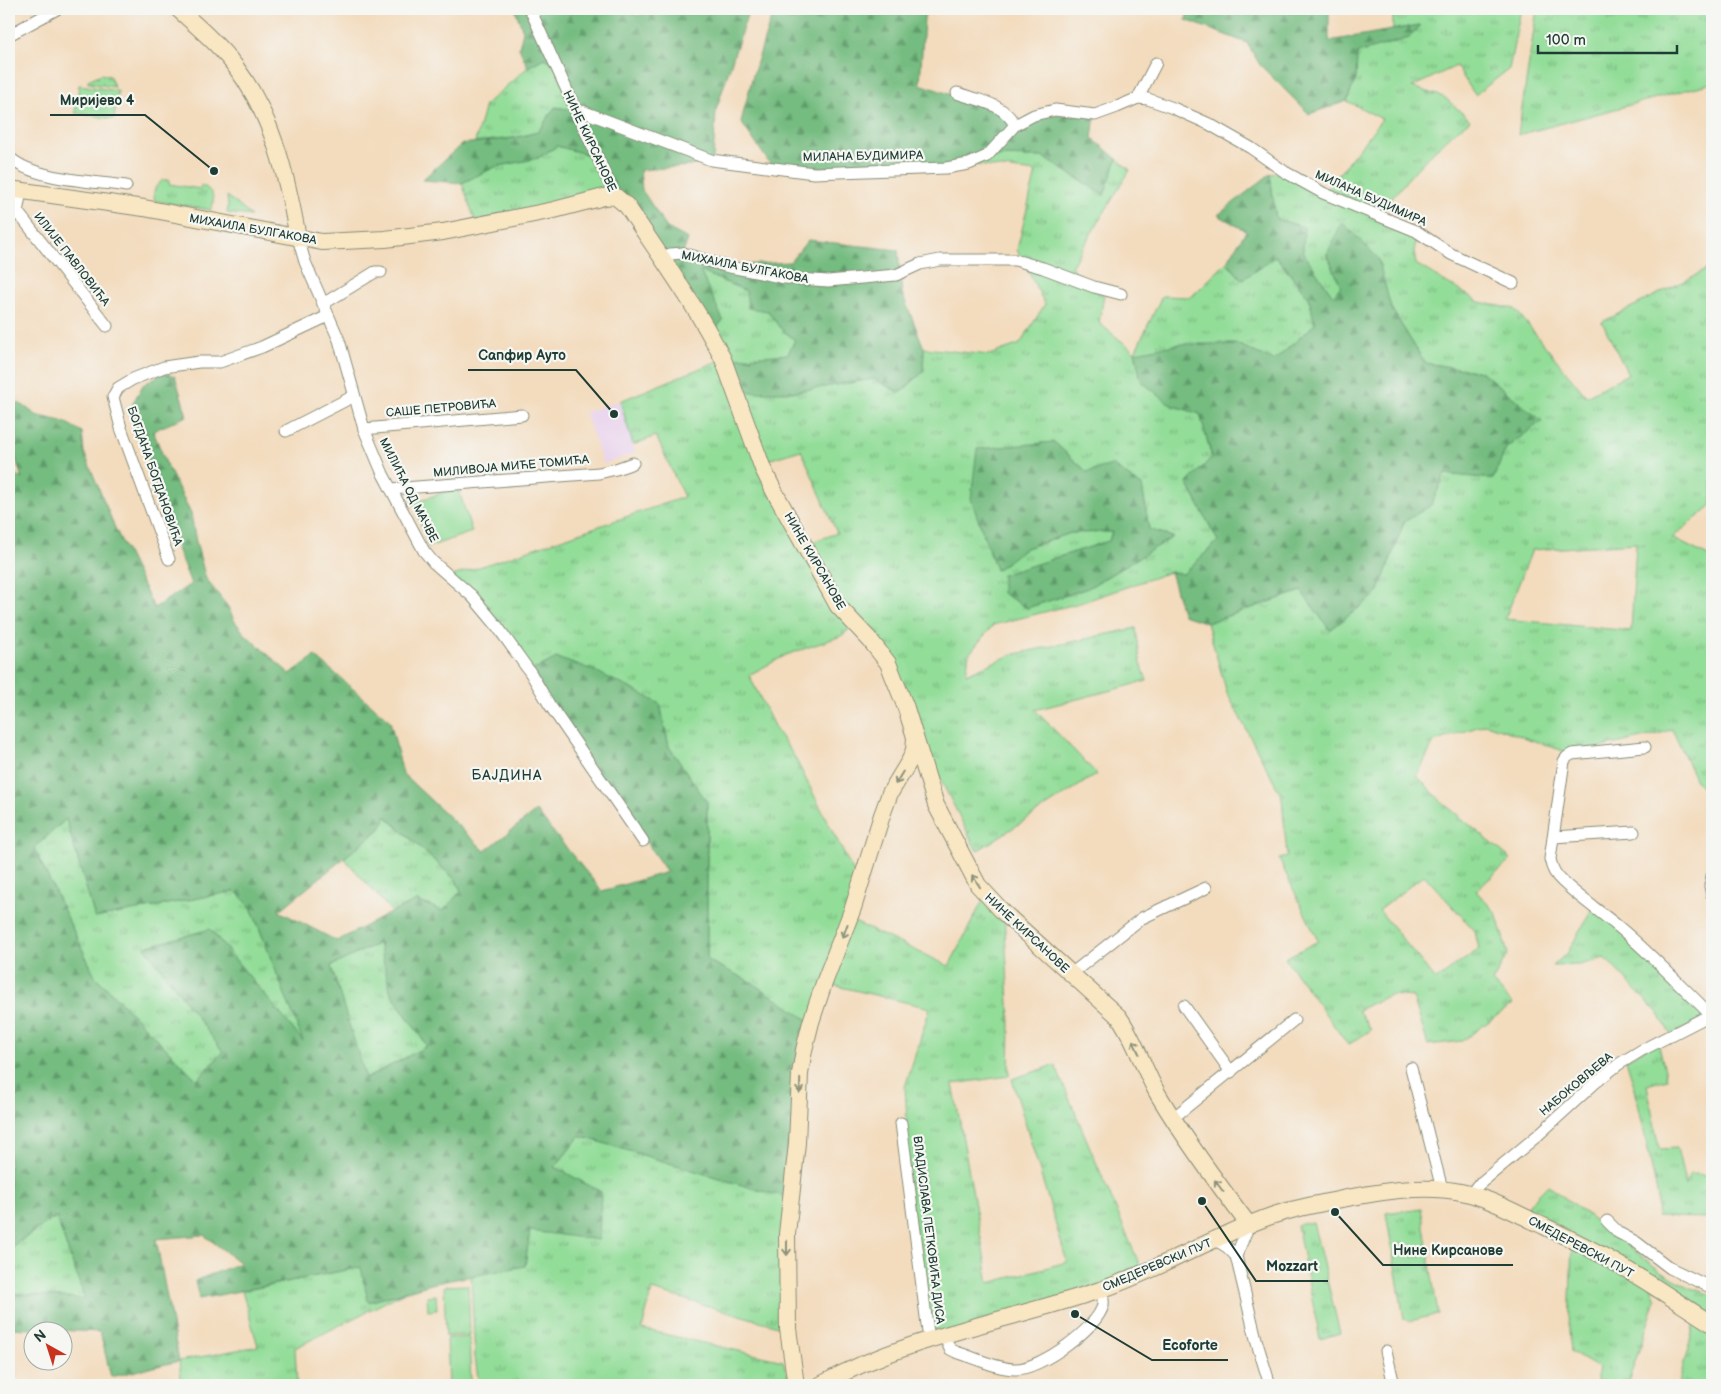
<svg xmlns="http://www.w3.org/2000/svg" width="1721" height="1394" font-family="'Balsamiq Sans',sans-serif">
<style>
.built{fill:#e9d2ed}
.grass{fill:url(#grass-tufts);stroke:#588d66;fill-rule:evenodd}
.forest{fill:url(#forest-firs);stroke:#4a7c5a;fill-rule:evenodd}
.park{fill:url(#park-dots);stroke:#588d66}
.garden{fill:#92dd98;stroke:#588d66}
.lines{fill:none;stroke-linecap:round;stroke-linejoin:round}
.street-casing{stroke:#898c78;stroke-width:13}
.secondary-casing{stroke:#898c78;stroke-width:18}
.street{stroke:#fff;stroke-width:11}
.secondary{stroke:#f9e7c3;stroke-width:16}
.oneway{stroke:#8c927c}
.labels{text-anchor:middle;stroke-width:4.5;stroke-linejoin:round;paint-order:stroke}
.street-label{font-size:12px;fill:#1f3d34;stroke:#f6f6f2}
.neighbourhood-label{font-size:14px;letter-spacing:1px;fill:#1f3d34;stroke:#f6f6f2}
.leader{fill:none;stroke:#1f3d34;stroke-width:2}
.callout-dot{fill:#1f3d34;stroke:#f6f6f2;stroke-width:2}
.callout-label{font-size:14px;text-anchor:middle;font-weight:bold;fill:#1f3d34;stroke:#f6f6f2;stroke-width:4.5;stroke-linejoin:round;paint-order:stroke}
</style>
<defs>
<pattern id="grass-tufts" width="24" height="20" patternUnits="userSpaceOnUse" patternTransform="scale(1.25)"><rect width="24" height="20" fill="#92dd98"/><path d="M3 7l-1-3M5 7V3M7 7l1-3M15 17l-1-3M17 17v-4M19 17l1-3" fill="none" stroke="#77b47d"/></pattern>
<pattern id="forest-firs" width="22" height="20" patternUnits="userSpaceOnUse" patternTransform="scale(1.25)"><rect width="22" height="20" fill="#75bc80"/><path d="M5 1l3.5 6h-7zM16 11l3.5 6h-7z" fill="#5f9a6a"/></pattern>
<pattern id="park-dots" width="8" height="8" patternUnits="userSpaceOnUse" patternTransform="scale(1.25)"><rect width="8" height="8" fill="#92dd98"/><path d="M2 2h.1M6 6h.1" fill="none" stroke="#77b47d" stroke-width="1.8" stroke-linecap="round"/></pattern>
</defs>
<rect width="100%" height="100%" fill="#f6f6f2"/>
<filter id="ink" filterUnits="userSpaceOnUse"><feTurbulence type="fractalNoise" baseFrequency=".02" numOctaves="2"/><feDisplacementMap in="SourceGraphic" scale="10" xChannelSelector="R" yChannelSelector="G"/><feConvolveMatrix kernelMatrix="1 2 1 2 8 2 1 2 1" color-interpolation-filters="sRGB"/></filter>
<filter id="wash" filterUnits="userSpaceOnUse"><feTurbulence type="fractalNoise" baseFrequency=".0096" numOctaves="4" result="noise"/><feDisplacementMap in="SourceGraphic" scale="20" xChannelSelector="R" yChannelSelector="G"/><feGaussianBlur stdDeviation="1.12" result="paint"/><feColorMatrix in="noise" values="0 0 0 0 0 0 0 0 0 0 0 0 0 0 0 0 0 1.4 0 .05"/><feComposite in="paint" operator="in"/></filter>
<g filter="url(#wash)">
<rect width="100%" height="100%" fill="#f3dbbd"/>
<polygon class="built" points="620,401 635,453 603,464 585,412"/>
<g class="grass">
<path d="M1393,9h128l-12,60 -34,26 -19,-29 -44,21 32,10 26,23c-37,28 -69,63 -94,101l18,10 23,6 -3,14 2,13 63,38 36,7 71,87 42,-22 -26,-52 110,-55v238l-40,33 40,20v239l-15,-14 -25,-54 -13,5 -87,20 -86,-30 -52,18 -17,34 26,27 68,56 -35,32 20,22 12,41 -16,28 21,22 -51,37 -34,4 -15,-48 -23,-2 -32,15 13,20 -23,15 -63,-87 33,-17 -39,-82 8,-2 -5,-60 -55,-104 -20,-70 95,-32 28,39 48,-37 26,-71 27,-17 14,-31 48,5 13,-31 35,-27 -59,-49 -57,-9 -34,-55 -14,-50 -50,-4 14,32 -8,11 -31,-45 -26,-33 -6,-45 15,-2 42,17 55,-70 -35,-18 9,-23 1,-25 52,-15 10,-13 -26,5zM1636,543l-5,88 -126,-12 27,-69zM1424,875l51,56 4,18 -43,31 -57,-70z"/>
<polygon points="1537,9 1712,9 1712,83 1518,135"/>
<polygon points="544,58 553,62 576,111 555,107 538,132 514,138 475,142 485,105 528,67"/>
<polygon points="557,146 597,157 615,196 477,226 462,183 495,167 538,158"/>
<path d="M987,156l56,1 61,38 13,-36 13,11 -59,97 33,28 -5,28 36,29 27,-56 29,1 36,-35 15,18 33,-24 34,42 6,26 -41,37 -37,-17 -66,61 29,9 12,44 -25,25 31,58 -34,33 -14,-2 -90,31 -87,22 -24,29 -3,20 45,-19 125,-27 4,32 7,21 -112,29 62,64 -120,77 -81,-159 -8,-29 -33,-38 -14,11 -55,19 -37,20 27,55 18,26 62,121 -4,44 97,45 35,-68 20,15 6,109 -1,54 -56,8 36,199 78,-21 -55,-183 43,-14 88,208 -214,67 -28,-217 6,-2 -2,-34 25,-79 -106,-25 -13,39 -104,-62v-158l-38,-55 -9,-43 -130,-32 -80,-95 234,-80 -28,-61 -23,9 -13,-44 103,-42 -12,-24 12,-15 -24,-49 48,20 21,20 12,17 15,12 -7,14 -26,3 30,35 82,-13 26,14 23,-21 1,-24 65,7 31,-11 25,-40 -28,-54 19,-78 -67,-8zM1054,442l33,30 55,14 7,43 24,8 -85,51 -61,20 -24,-33 106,-34 3,-10 -41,2 -45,15 -30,22zM801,450l36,83 -33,12 -43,-83z"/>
<path d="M163,180h6v4l31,5 1,-4c12,5 15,13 10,25l-56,-9c-3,-10 0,-15 8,-21z"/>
<polygon points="227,196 251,216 227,213 228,206"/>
<polygon points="385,816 456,880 461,891 443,911 417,901 392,912 344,858 382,827"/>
<polygon points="66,819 95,918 235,891 251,907 304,1043 210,929 145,947 224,1052 197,1080 95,976 34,848"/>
<polygon points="1594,906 1711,1015 1671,1035 1658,1013 1605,958 1579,965 1553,966 1568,952"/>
<polygon points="379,943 391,993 427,1046 365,1079 331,966"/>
<polygon points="1658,1041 1667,1079 1647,1085 1659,1149 1677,1148 1686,1186 1690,1174 1712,1175 1712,1218 1657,1217 1658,1197 1635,1089 1626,1060"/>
<polygon points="580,1136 765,1192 792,1197 788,1329 652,1290 642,1329 783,1361 788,1375 786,1385 479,1385 475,1357 471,1276 525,1266 529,1231 601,1192 555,1167"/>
<polygon points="1548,1185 1662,1272 1691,1288 1712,1295 1712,1385 1678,1385 1697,1315 1651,1286 1656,1300 1627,1385 1595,1385 1599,1368 1571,1352 1569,1330 1572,1240 1523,1216 1530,1203"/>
<polygon points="1421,1208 1438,1314 1411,1321 1404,1319 1386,1213"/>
<polygon points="56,1216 85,1299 9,1293 9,1249"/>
<polygon points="1313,1222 1340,1333 1320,1339 1297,1225"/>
<polygon points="362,1267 369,1302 405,1292 295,1348 297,1385 182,1385 179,1361 258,1346 242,1291"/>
</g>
<g class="forest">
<polygon points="515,9 624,9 639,16 645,9 749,9 716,110 713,161 689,166 640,170 642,190 667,228 688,239 683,253 725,266 790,262 808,240 898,250 902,293 924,348 923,372 900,393 874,379 792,392 735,392 723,359 788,354 795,340 780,328 768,311 748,308 746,291 700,271 723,320 711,335 596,157 557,146 538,158 495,167 462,183 422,180 462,144 514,138 538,132 555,107 582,111 553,62 544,58 528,67 519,48 523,31"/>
<polygon points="774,9 927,9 924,18 920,84 949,94 968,97 1002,108 1015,125 1034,115 1095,115 1092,138 1117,159 1104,195 1043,157 987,156 946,168 773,168 741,122 753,75"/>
<polygon points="1188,9 1329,9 1329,41 1420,25 1409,38 1357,53 1356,78 1347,101 1309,114 1260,65 1247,43 1186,20"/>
<polygon points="1270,174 1276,219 1304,227 1303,252 1333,296 1341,286 1327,254 1342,222 1378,258 1391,308 1425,363 1482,372 1542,421 1506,448 1493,479 1445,474 1431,505 1404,522 1378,593 1330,630 1301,591 1207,623 1183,615 1170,572 1183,574 1218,541 1187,483 1212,457 1200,414 1171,405 1141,381 1135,352 1180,344 1237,344 1274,361 1315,324 1309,298 1276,256 1242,280 1227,262 1246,231 1218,215"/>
<path d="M163,373l12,3 12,40 -34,15 13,32 25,51 5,28 10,37 22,28 6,13 10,13 46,41 25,-18 75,65 13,53 82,77 51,-40 66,80 65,-19 -118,-168 -19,-32 26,-14 37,12 47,23 20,11 9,43 38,55v158l44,22 60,40 -19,175 -27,-5 -185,-56 -25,31 46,25 -2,48 -69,-9 -5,35 -90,17 -67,19 -7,-35 -162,32 -4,-18 45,-18 -36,-28 -48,4 23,122 -68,16 -11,-45 -91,-4v-35l76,6 -29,-83 -47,33v-780l13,10 -7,-23 -6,-7v-51l15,8 12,9 29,7 17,10 2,20 31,76 39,80 37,-24 -28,-71 -19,-69 -15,-34 14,-25zM386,816l70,64 5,11 -18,20 -26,-10 -25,11 -55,29 -58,-30 103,-84zM66,819l29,99 140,-27 16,16 52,134 -93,-112 -65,18 78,105 -26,28 -102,-104 -61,-128zM379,943l12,50 36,53 -61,33 -35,-113z"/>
<polygon points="1054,442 1087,472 1112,465 1142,486 1149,529 1173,537 1088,588 1027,608 1002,593 1002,575 1109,541 1112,532 1071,533 1026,548 996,570 971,499 977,449"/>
</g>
<polygon class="park" points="101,74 110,76 114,87 88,83 88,80"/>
<g class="garden">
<polygon points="79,85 118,91 114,119 75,113"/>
<polygon points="458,488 472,532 428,547 414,502"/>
<polygon points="468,1285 470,1335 446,1336 444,1286"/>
<polygon points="436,1295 437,1310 428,1311 427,1296"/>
<polygon points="469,1337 471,1385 449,1385 447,1338"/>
</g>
</g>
<g filter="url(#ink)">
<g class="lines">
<g class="street-casing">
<g id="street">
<polyline points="530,9 615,196"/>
<polyline points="9,35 57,9"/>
<path d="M957,93c23,8 46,10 58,32"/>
<polyline points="1138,98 1156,63"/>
<polyline points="576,111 582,111 711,160 814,173 946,168 969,164 987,156 1015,125 1034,115 1055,110 1095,115 1117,107 1138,98 1148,99 1173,108 1209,124 1251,148 1285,172 1323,193 1416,231 1451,254 1513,283"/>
<path d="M9,157c24,23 84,24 117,29"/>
<polyline points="16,210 107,326"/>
<polyline points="9,222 18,207 21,191"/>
<polyline points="298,238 305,262 339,340 364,429 383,474 424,551 433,562 472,596 497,626 530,672 549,704 643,841"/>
<polyline points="661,258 670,254 683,253 725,266 785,278 828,281 896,275 920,264 940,260 1015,260 1043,268 1094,287 1121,294"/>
<polyline points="323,304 375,272 381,272"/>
<polyline points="364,429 522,415"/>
<polyline points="286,431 354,396"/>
<polyline points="391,489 599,473 616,469 633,463"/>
<polyline points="169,559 121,428 113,397 118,388 133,379 164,367 199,362 220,362 262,347 328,316"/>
<path d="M1645,747l-73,7 -5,3 -3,4 -14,98c2,10 5,16 13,23 17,16 38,30 57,46 32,27 61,58 91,87"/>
<polyline points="1553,837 1634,832"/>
<polyline points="1712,876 1710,886 1712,895"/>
<polyline points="1071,974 1142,918 1206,888"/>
<polyline points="1184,1006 1231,1072"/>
<polyline points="1411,1068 1442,1189"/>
<polyline points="1173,1118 1294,1020"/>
<polyline points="901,1123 929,1340"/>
<polyline points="1471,1194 1477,1186 1537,1136 1595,1083 1619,1064 1642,1050 1712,1014"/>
<polyline points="1607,1221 1619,1233 1636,1242 1670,1268 1712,1288"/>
<polyline points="1216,1240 1227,1247 1236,1256 1257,1343 1270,1385"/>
<polyline points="1236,1256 1249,1225"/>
<path d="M944,1336l6,13 6,3c17,5 41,17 59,17 24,1 83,-41 88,-64 1,-6 -1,-10 -2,-15"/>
<polyline points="1386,1351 1394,1385"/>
</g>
</g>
<g class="secondary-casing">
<g id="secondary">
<path d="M178,9c20,18 41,36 57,57 38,50 52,111 63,172"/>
<path d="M9,189l135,19 178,34 63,-3 58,-7 111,-22 50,-13 11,-1 12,10c33,50 69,99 96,153l40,110 11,22 64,115 32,34 18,23 18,45 30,97 42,80 26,28 115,104c17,24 25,54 40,79 27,45 58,87 90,129"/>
<polyline points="796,1385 788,1329 787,1234 797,1143 800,1074 804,1050 811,1022 824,983 853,908 882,815 890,793 910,760 914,750 915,738"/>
<path d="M820,1385c88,-49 189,-64 283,-96 58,-20 111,-53 168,-73 23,-8 47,-12 71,-17 38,-7 80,-15 119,-7 25,5 49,18 72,29 21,10 43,20 65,32 39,21 76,47 114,71"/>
</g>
</g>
<use href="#street" class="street"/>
<use href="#secondary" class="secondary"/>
</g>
<defs><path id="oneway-shaft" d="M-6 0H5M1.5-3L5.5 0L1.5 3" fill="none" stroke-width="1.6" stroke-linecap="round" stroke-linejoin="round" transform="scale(1.25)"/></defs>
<g class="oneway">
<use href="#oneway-shaft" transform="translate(899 778) rotate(121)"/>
<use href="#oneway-shaft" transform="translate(976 881) rotate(-123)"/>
<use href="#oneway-shaft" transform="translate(845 931) rotate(110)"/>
<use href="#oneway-shaft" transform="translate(1136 1047) rotate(-115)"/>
<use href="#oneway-shaft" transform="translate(800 1086) rotate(92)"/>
<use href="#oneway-shaft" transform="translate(1219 1186) rotate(-127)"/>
<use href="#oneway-shaft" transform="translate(787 1248) rotate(90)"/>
</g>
</g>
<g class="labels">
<g class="street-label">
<text transform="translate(590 141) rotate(65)" y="4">НИНЕ КИРСАНОВЕ</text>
<text transform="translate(863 156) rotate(-1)" y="4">МИЛАНА БУДИМИРА</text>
<text transform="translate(1371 198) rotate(24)" y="4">МИЛАНА БУДИМИРА</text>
<text transform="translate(253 229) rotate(10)" y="4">МИХАИЛА БУЛГАКОВА</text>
<text transform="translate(72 259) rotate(52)" y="4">ИЛИЈЕ ПАВЛОВИЋА</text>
<text transform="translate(745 267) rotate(11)" y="4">МИХАИЛА БУЛГАКОВА</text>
<text transform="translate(441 408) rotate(-5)" y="4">САШЕ ПЕТРОВИЋА</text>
<text transform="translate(511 466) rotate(-5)" y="4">МИЛИВОЈА МИЋЕ ТОМИЋА</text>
<text transform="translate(155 476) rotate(71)" y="4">БОГДАНА БОГДАНОВИЋА</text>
<text transform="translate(409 490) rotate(63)" y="4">МИЛИЋА ОД МАЧВЕ</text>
<text transform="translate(815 561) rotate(60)" y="4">НИНЕ КИРСАНОВЕ</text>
<text transform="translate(1027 933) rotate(43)" y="4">НИНЕ КИРСАНОВЕ</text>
<text transform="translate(1576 1084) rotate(-40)" y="4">НАБОКОВЉЕВА</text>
<text transform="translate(929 1230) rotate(83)" y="4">ВЛАДИСЛАВА ПЕТКОВИЋА ДИСА</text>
<text transform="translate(1581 1247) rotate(28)" y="4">СМЕДЕРЕВСКИ ПУТ</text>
<text transform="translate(1157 1265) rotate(-23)" y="4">СМЕДЕРЕВСКИ ПУТ</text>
</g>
<g class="neighbourhood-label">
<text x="507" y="780">БАЈДИНА</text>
</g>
</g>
<path class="leader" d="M214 171L145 115H50M614 414L576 370H468M1335 1212L1383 1265H1513M1202 1201L1256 1281H1328M1075 1314L1152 1360H1228"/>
<g class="callout-dot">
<circle cx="214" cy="171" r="5"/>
<circle cx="614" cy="414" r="5"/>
<circle cx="1335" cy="1212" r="5"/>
<circle cx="1202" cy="1201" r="5"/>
<circle cx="1075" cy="1314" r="5"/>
</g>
<g class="callout-label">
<text x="97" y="105">Миријево 4</text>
<text x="522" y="360">Сапфир Ауто</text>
<text x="1448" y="1255">Нине Кирсанове</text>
<text x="1292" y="1271">Mozzart</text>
<text x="1190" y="1350">Ecoforte</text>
</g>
<rect width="1721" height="1394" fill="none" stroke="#f6f6f2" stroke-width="30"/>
<g transform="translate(48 1346) rotate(321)"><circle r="24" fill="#f6f6f2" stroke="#a0aca6"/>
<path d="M0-4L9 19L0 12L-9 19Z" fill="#c8321e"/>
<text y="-8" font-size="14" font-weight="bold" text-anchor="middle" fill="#1f3d34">N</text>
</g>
<path d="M1538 45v8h139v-8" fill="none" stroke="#1f3d34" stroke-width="2.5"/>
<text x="1546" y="45" font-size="15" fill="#1f3d34" stroke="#f6f6f2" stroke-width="4" paint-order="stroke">100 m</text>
</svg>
